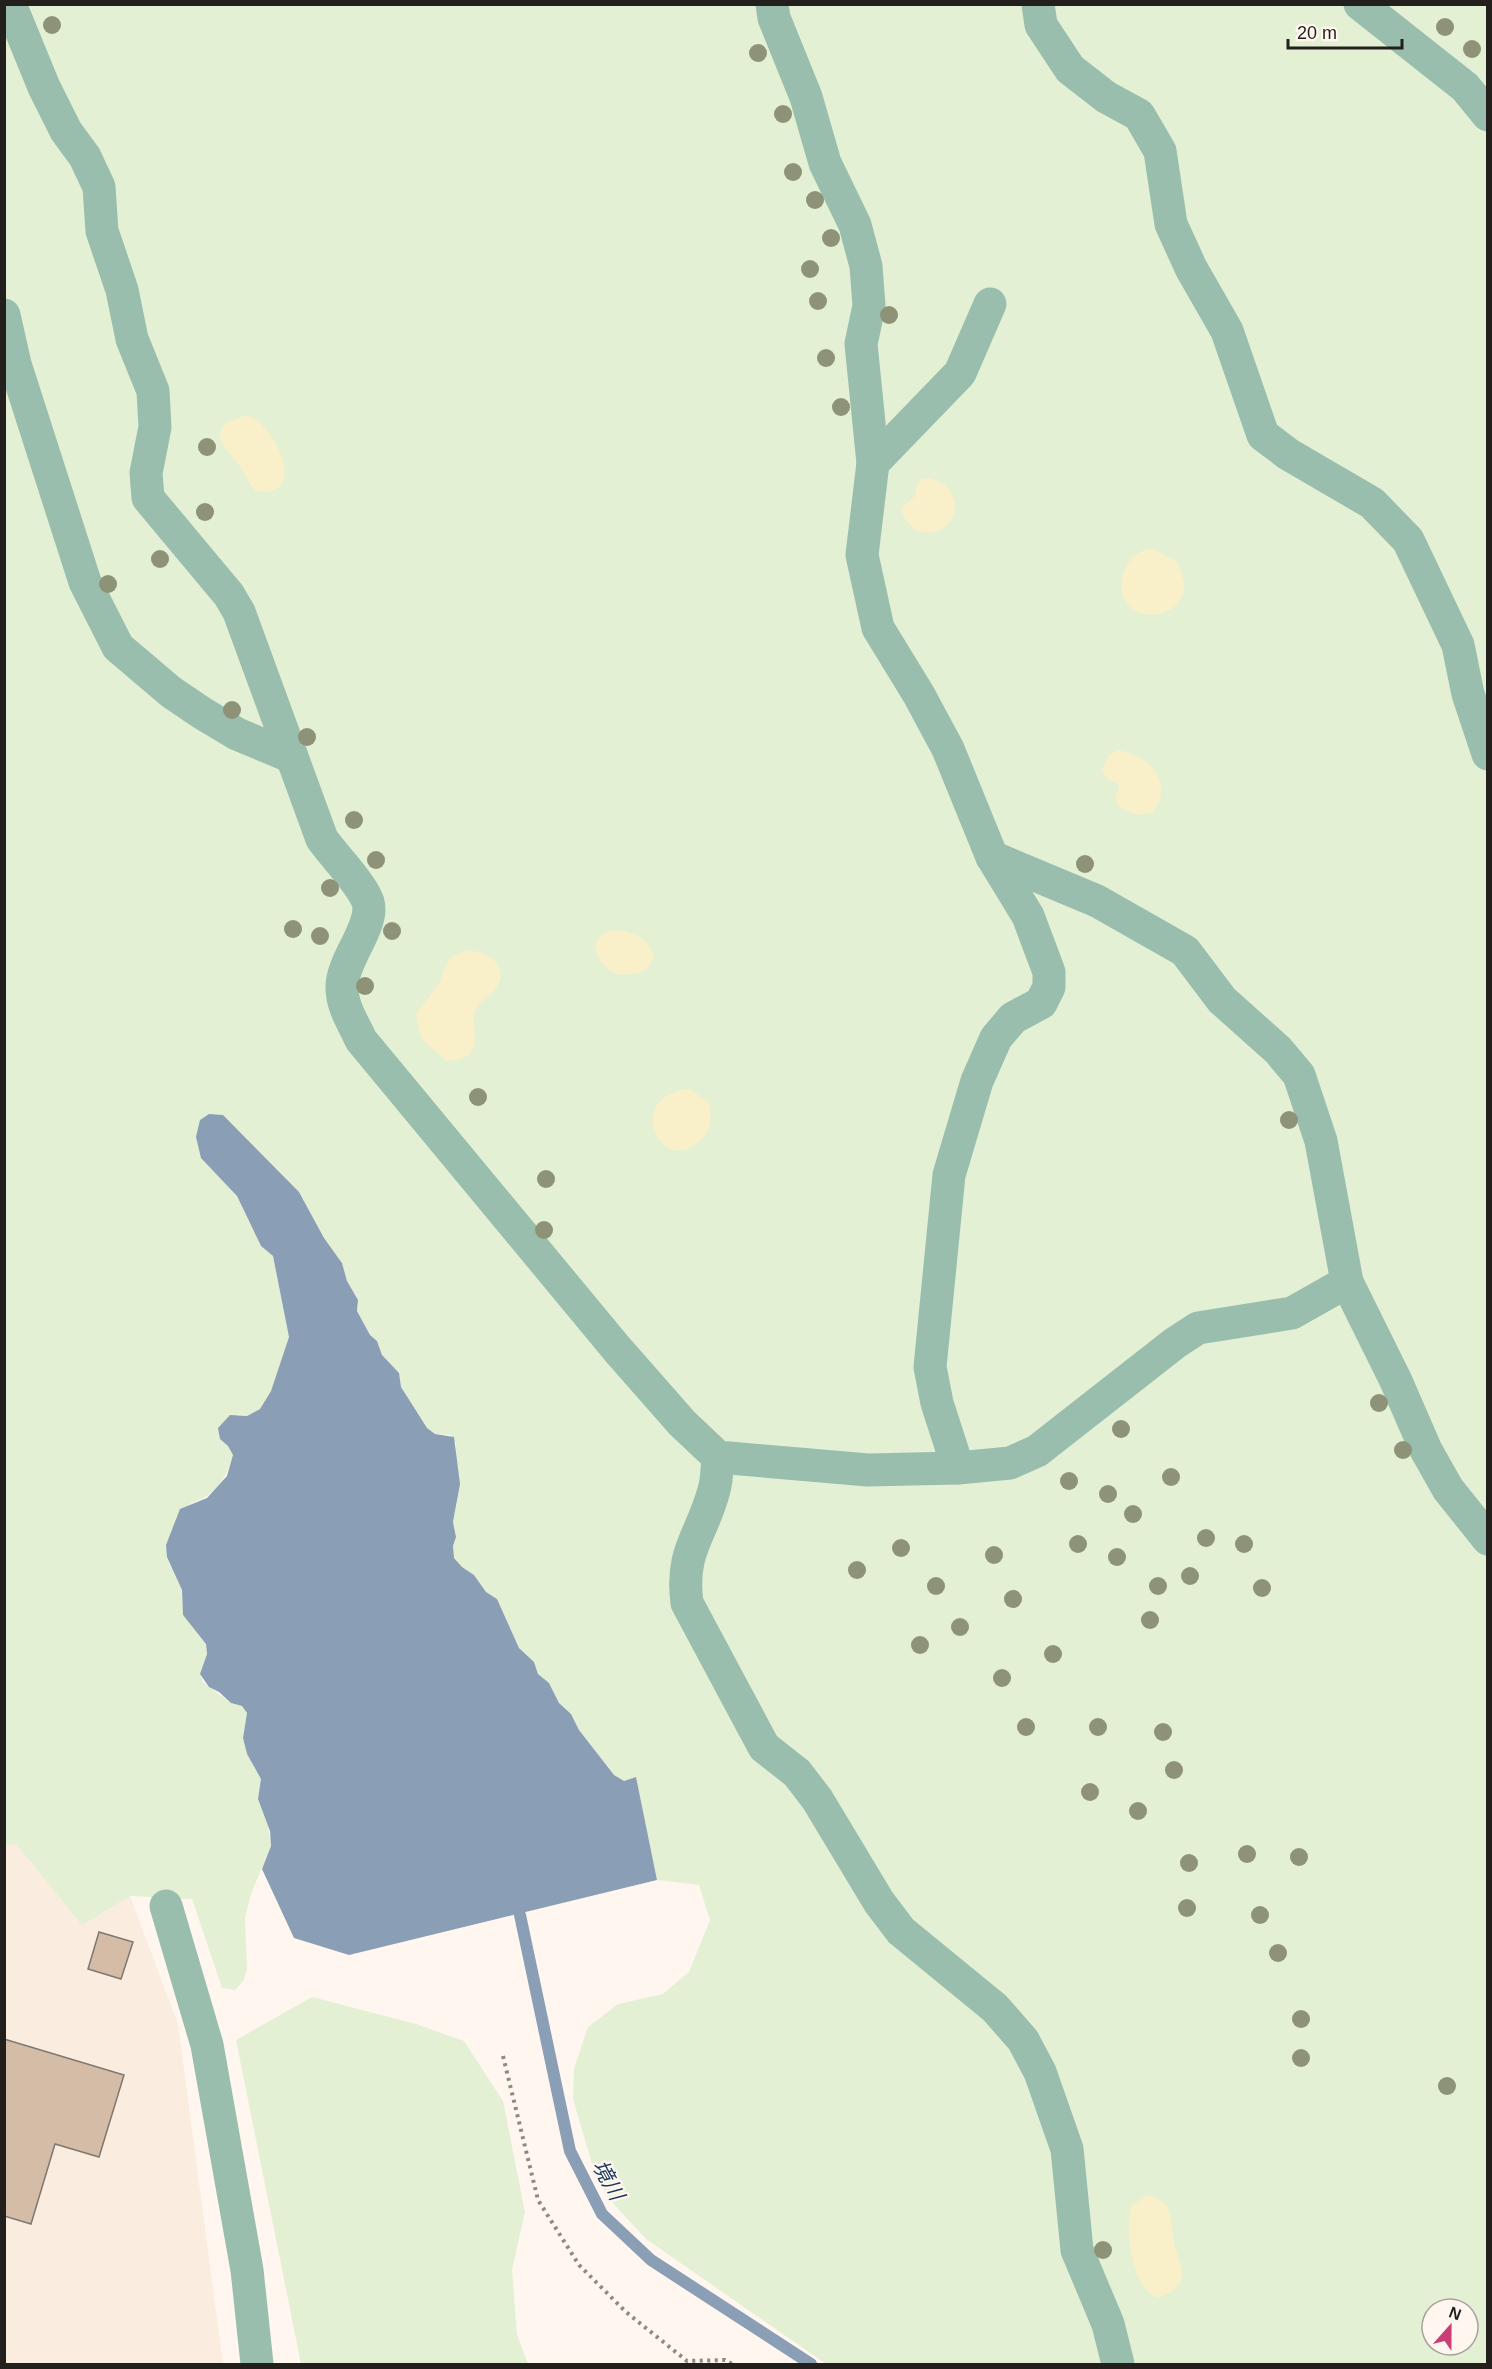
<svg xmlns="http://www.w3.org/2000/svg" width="1492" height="2369" font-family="Arial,'Noto Sans JP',sans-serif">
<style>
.built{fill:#faecde}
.green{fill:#e3f0d4;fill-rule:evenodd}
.sand{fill:#f9efc9}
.water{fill:#8a9eb6}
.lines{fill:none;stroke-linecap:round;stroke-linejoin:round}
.stream{stroke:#8a9eb6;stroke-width:12}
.building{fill:#d4bca6;stroke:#7f7871;stroke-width:1.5}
.path{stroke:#8f8984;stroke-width:4;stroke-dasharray:3 4.5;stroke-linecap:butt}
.minor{stroke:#9abead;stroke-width:33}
.tree{fill:#8e9378}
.labels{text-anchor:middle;stroke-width:4.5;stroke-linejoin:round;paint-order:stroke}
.water-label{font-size:21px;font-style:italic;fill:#1a3a5d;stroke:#fff7ef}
</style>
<rect width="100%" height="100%" fill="#fff7ef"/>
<polygon class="built" points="16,1844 82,1924 130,1896 178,2024 223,2364 5,2364 4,1846"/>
<g class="green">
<path d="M4,5h1483v2359h-661l-180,-125 -38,-41 -16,-34 -19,-65 1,-30 14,-42 30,-23 45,-10 26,-22 21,-52 -11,-35 -42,-5 -21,-103 -12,5 -10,-7 -35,-45 -8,-16 -12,-11 -10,-20 -11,-9 -4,-12 -15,-14 -22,-49 -11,-7 -12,-17 -12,-8 -8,-9 -1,-12 3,-9 -3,-15 4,-20 -1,-59 -5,-8 -16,-1 -8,-6 -26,-41 -2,-14 -17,-18 -5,-14 -7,-6 -13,-24 1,-11 -11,-19 -5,-18 -18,-25 -25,-46 -17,-15 -60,2 15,17 24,50 12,10 16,81 -18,54 -11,18 -13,7 -9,-2 -18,25 8,7 5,9c-7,24 -18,41 -42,48l-24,54 15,33 1,25 23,29 1,10 -7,20 3,8 28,21 11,3 5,7 -4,26 4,15 14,25 10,67 -20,48 -6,24 2,51 -3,11 -9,10 -13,-2 -30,-89 -62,-3 -48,29 -66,-81 -11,2zM1432,2309h36v36h-36z"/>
<polygon points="312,1997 416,2024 464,2041 503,2101 525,2212 512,2270 517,2334 528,2364 301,2364 236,2040"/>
</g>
<g class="sand">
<path d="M246,415c32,10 63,85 10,76 -7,-7 -9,-13 -14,-21 -7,-12 -17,-19 -23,-33l5,-13z"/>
<path d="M930,478c31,6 34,47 4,54 -6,1 -14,-1 -20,-2l-11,-14 -1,-9 13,-11 1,-10 5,-7z"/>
<path d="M1151,548l25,13c38,63 -72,76 -52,10 5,-13 14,-20 27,-23z"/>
<path d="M1118,750c31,6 56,30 36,62l-18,3 -17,-8 -4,-10 4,-8 -1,-5 -9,-4 -8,-9 8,-16z"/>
<path d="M617,930c19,3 30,7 37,26l-7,14c-10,3 -19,5 -29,4 -15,-3 -33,-29 -15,-40 4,-2 10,-3 14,-4z"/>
<path d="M466,950c22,1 47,17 28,41 -5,6 -13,9 -17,16 -12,17 17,52 -31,54l-25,-23 -5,-24 23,-31 10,-25z"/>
<path d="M690,1089l19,14c3,14 3,27 -9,38 -42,37 -77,-47 -10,-52z"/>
<path d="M1147,2195c30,7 22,24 27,48 7,27 20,43 -17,55 -26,-11 -32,-67 -26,-92z"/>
</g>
<polygon class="water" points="209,1114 223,1115 299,1192 324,1238 342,1263 347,1281 358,1300 357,1311 370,1335 377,1341 382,1355 399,1373 401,1387 427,1428 435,1434 454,1437 460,1484 453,1522 456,1537 453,1546 454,1558 462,1567 474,1575 486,1592 497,1599 519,1648 534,1662 538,1674 549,1683 559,1703 571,1714 579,1730 614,1775 624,1781 636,1777 657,1880 349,1955 294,1938 262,1869 271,1846 270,1831 258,1799 261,1779 247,1754 243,1738 247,1713 242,1706 231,1703 219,1692 209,1687 200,1674 207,1654 206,1644 183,1615 182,1590 167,1557 166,1545 180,1509 207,1498 227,1476 233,1455 228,1446 220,1439 218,1428 230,1415 247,1416 260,1409 271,1391 289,1337 273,1256 261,1246 237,1196 201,1158 196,1137 200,1120"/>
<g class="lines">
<polyline class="stream" points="520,1915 570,2151 602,2214 651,2260 811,2364"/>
</g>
<g class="building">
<polygon points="99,1932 133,1942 121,1979 88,1969"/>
<polygon points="4,2039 124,2075 99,2157 55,2144 31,2224 4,2216"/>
</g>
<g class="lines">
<polyline class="path" points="503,2056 538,2200 579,2265 626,2312 687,2361 725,2360 732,2364"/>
<g class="minor">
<path d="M10,4l34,83 22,44 19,26 14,30 3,44 20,59 10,49 21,52 2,36 -9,46 2,25 81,97 10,17 83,227c12,17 40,45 46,63 7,24 -27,59 -26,86 0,19 12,36 19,52l256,309 65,74 36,34 150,13 90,-2 52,-5 27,-12 138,-108 23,-15 94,-15 55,-31"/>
<polyline points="772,4 774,18 806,97 825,163 855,225 866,266 869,306 861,344 873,463 862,555 878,628 919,695 948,749 992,857 1097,901 1185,951 1222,1000 1278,1050 1299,1075 1321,1141 1347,1282 1396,1381 1426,1450 1448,1489 1488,1539"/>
<polyline points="1038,4 1041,25 1070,69 1106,97 1139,115 1160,151 1171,224 1191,268 1227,331 1263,435 1288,454 1372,503 1408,540 1458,645 1468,694 1488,754"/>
<polyline points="1360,4 1465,87 1488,115"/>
<polyline points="4,315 15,364 85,582 118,647 171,692 202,713 237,734 292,757"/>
<polyline points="873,463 960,373 990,304"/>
<path d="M718,1457c-1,11 -1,23 -4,33 -12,46 -34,60 -27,113l77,144 33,26 20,26 62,103 22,29 94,77 28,32 17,32 27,77 10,101 31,74 10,40"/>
<polyline points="958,1468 937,1403 930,1367 949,1175 977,1081 996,1038 1013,1018 1041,1003 1049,987 1049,972 1028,916 992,857"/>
<polyline points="166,1906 207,2045 247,2270 257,2364"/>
</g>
</g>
<g class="tree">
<circle cx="52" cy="25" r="9"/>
<circle cx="1445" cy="27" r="9"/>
<circle cx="1472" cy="49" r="9"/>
<circle cx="758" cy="53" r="9"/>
<circle cx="783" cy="114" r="9"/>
<circle cx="793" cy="172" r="9"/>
<circle cx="815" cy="200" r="9"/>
<circle cx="831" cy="238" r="9"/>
<circle cx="810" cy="269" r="9"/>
<circle cx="818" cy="301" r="9"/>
<circle cx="889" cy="315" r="9"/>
<circle cx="826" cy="358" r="9"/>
<circle cx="841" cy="407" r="9"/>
<circle cx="207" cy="447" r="9"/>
<circle cx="205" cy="512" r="9"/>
<circle cx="160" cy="559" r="9"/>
<circle cx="108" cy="584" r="9"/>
<circle cx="232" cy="710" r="9"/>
<circle cx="307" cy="737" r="9"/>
<circle cx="354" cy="820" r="9"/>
<circle cx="376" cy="860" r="9"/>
<circle cx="1085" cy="864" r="9"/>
<circle cx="330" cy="888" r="9"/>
<circle cx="293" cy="929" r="9"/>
<circle cx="392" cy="931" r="9"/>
<circle cx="320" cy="936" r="9"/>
<circle cx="365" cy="986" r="9"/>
<circle cx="478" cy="1097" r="9"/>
<circle cx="1289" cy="1120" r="9"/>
<circle cx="546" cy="1179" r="9"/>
<circle cx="544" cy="1230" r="9"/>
<circle cx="1379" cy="1403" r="9"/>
<circle cx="1121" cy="1429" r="9"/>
<circle cx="1403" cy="1450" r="9"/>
<circle cx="1171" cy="1477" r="9"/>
<circle cx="1069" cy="1481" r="9"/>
<circle cx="1108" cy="1494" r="9"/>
<circle cx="1133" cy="1514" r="9"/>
<circle cx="1206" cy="1538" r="9"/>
<circle cx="1078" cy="1544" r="9"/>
<circle cx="1244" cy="1544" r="9"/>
<circle cx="901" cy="1548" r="9"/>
<circle cx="994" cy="1555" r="9"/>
<circle cx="1117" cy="1557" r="9"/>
<circle cx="857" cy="1570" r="9"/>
<circle cx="1190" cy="1576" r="9"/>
<circle cx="936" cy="1586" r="9"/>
<circle cx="1158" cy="1586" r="9"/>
<circle cx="1262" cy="1588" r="9"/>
<circle cx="1013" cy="1599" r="9"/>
<circle cx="1150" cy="1620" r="9"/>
<circle cx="960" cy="1627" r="9"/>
<circle cx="920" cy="1645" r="9"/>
<circle cx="1053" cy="1654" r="9"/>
<circle cx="1002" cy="1678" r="9"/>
<circle cx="1026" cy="1727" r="9"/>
<circle cx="1098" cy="1727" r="9"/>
<circle cx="1163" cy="1732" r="9"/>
<circle cx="1174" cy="1770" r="9"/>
<circle cx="1090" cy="1792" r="9"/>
<circle cx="1138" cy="1811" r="9"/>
<circle cx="1247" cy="1854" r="9"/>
<circle cx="1299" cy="1857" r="9"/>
<circle cx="1189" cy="1863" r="9"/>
<circle cx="1187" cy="1908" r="9"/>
<circle cx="1260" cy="1915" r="9"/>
<circle cx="1278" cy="1953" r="9"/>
<circle cx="1301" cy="2019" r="9"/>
<circle cx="1301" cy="2058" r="9"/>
<circle cx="1447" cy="2086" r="9"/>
<circle cx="1103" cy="2250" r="9"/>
</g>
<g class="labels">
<g class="water-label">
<text transform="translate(608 2180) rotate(61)" y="7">境川</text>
</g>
</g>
<rect width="1492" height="2369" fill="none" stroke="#221f1c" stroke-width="12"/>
<g transform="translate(1450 2327) rotate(21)"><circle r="28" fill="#fff7ef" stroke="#a7a19b" stroke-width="1.5"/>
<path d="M0-4.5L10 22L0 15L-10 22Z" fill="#c93e74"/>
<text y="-9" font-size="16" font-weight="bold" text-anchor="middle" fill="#221f1c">N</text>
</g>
<path d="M1288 39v9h114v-9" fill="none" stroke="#221f1c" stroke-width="3"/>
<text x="1297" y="39" font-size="18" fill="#221f1c" stroke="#fff7ef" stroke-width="4.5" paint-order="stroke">20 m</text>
</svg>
